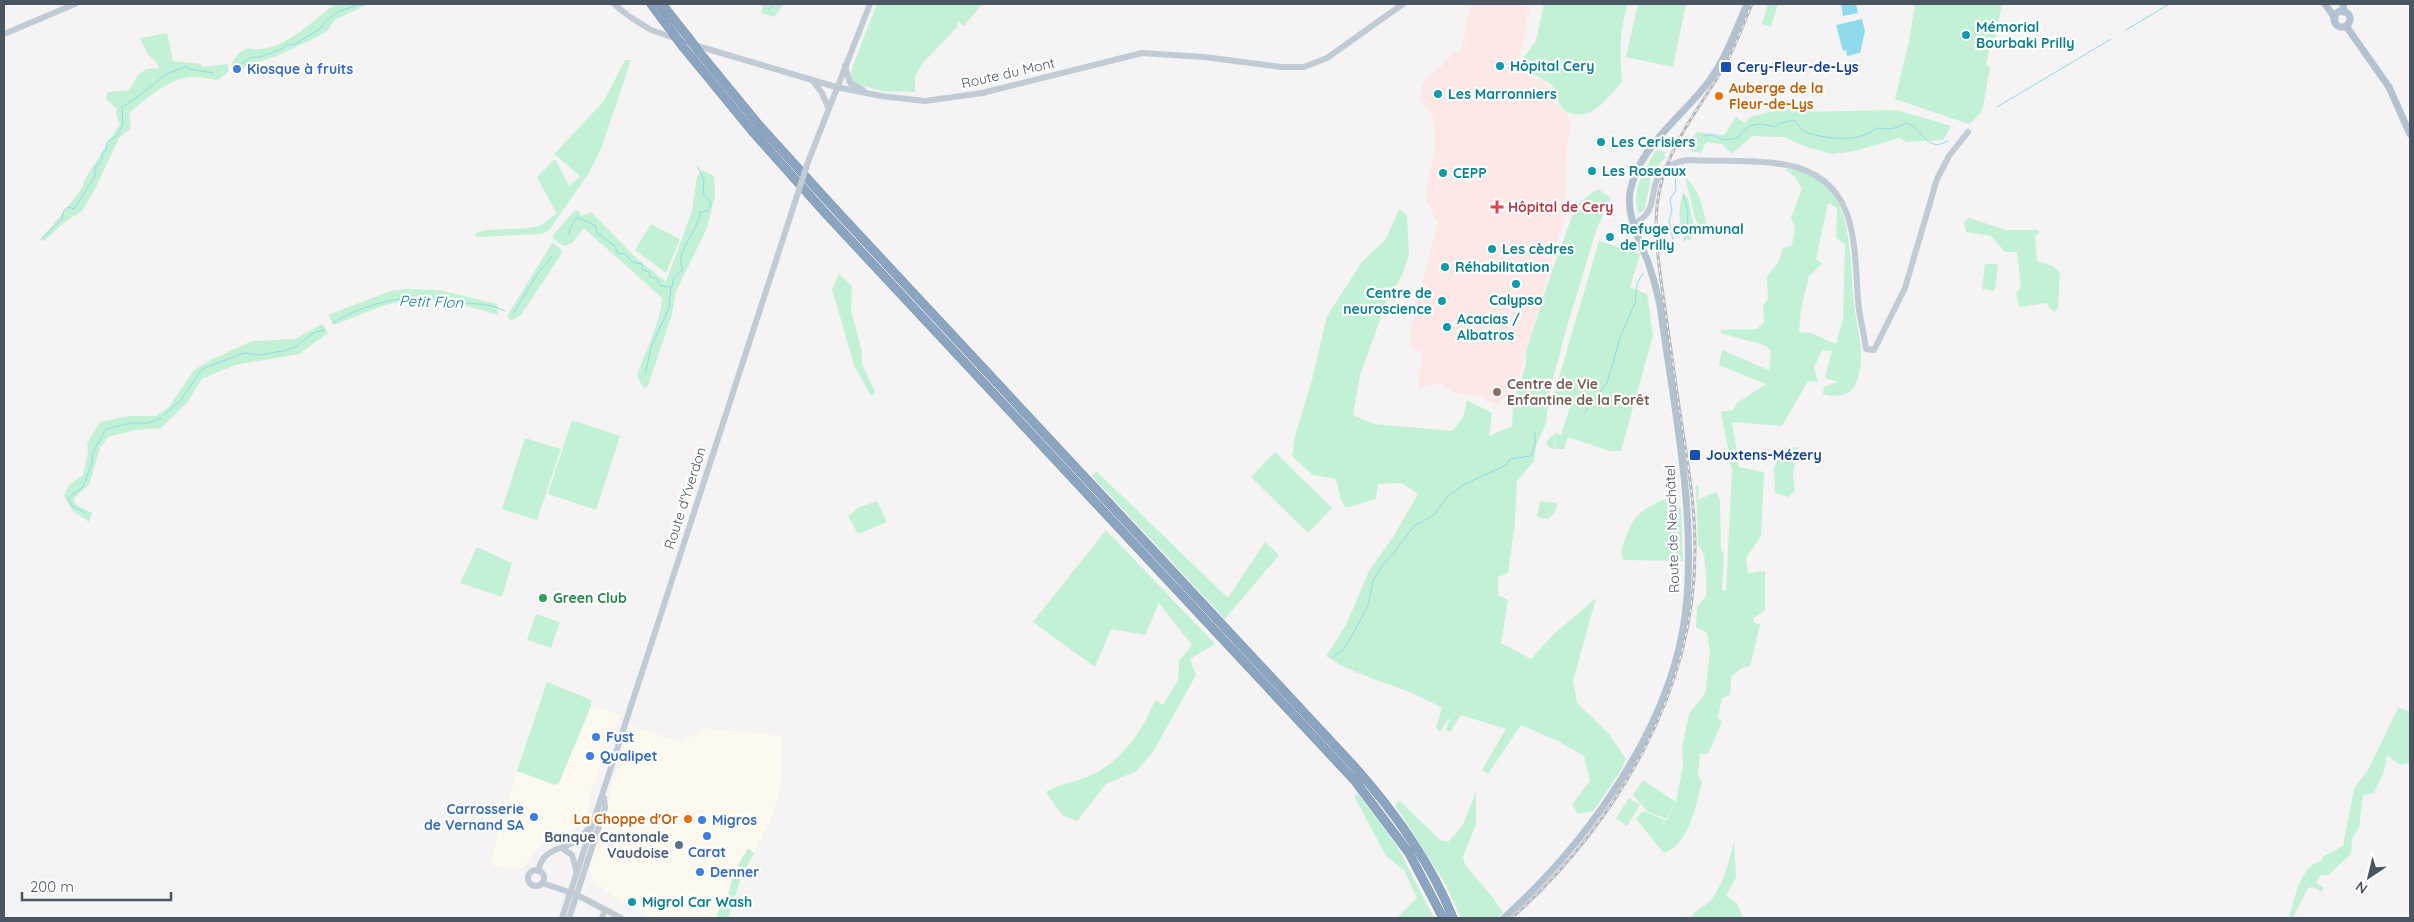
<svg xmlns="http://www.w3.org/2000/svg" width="2414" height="922" font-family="Quicksand,sans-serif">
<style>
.commercial{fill:#fdf9ef}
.medical{fill:#fce8e6}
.green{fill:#c3f1d5;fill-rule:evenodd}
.water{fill:#90daee}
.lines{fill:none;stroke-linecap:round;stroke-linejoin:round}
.stream{stroke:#90daee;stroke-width:1}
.highway-casing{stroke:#7690ad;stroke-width:9}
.secondary{stroke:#c1cbd6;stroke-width:6}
.primary{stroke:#b3c2d1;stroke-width:7}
.highway{stroke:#8ba5c1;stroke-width:8}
.rail-casing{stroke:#b5b8bd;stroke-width:3}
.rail{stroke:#fff;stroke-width:1;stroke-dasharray:4;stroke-linecap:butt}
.highway-bridge-casing{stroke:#7690ad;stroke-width:9;stroke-linecap:butt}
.secondary-bridge{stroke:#c1cbd6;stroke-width:6}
.highway-bridge{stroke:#8ba5c1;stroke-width:8}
.culture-dot{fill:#0f9aa8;stroke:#fff;stroke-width:2}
.transit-dot{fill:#1a4fb4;stroke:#fff;stroke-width:2}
.shop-dot{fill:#3f7fe0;stroke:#fff;stroke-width:2}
.food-dot{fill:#e8710a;stroke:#fff;stroke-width:2}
.health-dot{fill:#e0444e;stroke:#fff;stroke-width:2}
.education-dot{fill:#8d6e63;stroke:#fff;stroke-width:2}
.leisure-dot{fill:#2e9e5b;stroke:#fff;stroke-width:2}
.service-dot{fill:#5c6f8a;stroke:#fff;stroke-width:2}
.labels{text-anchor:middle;stroke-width:4.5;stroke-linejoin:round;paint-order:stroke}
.culture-label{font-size:14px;font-weight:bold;fill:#0d838f;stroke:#fff;text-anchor:start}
.transit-label{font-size:14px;font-weight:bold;fill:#164399;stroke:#fff;text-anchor:start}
.shop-label{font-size:14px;font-weight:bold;fill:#366cbe;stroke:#fff;text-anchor:start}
.street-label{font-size:14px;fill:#4a5661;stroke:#fff}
.food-label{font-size:14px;font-weight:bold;fill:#c56008;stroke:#fff;text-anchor:start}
.health-label{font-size:14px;font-weight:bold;fill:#be3a42;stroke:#fff;text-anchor:start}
.education-label{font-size:14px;font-weight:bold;fill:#785e54;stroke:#fff;text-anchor:start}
.leisure-label{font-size:14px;font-weight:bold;fill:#27864d;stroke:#fff;text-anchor:start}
.service-label{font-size:14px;font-weight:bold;fill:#4e5e75;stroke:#fff;text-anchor:end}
.water-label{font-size:15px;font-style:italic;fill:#0c7c9b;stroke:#fff}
</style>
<rect width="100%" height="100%" fill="#f5f3f3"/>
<g class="commercial">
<polygon points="591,706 620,715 589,797 591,798 583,822 565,833 542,842 522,869 491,866 498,830 517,771 555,785 559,783"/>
<polygon points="630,725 681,742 701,731 703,728 782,736 781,786 774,813 754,853 749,848 734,872 728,895 720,907 716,918 650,918 598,886 592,880 589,866"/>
</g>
<polygon class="medical" points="1471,4 1517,4 1530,7 1519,60 1523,71 1545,83 1553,91 1556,103 1562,111 1565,111 1571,122 1567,149 1565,215 1519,375 1513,388 1499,405 1476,395 1455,394 1441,383 1418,388 1422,353 1410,348 1413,309 1424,277 1438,223 1426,200 1429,173 1435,154 1434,124 1432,115 1420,99 1422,85 1427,77 1441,67 1454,51 1460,52"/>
<g class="green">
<path d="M335,4h33l-33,16 -8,11 -10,6 -43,20 -30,10 -5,1 -8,-4 8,-11 8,-5c31,9 65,-27 88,-44z"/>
<polygon points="763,4 784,4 774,17 761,13"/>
<polygon points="877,4 982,4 964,26 958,21 957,27 922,64 915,76 915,92 882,91 853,83 851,77 852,68"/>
<path d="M1544,4h84c-9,24 -8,52 -6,78 -14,15 -29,39 -53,31 -10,-4 -11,-13 -12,-22l-9,-9 -20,-11 -4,-14 12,-16z"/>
<polygon points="1638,4 1686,4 1673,67 1626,57"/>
<polygon points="1768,4 1778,4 1771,27 1762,24"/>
<polygon points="1915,4 2002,4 1994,46 1989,51 1986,65 1990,67 1982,112 1969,124 1895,99 1909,42"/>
<path d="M167,33l6,28 28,3 1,3 26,-3 1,7 -11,9c-8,-1 -16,-3 -24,-3 -20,-2 -51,23 -65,36l2,15 -12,10 -25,53 -12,20 -16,10 -22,20 -5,-1c17,-17 30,-35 45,-55l-1,-3 37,-58 -4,-9 1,-6 -11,-10 2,-7 21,-2 9,-15 8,-6 13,-1 -2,-5 -10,-10 -7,-15z"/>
<path d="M625,60h6l-30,89 -12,24 -40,57 -7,4 -66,3 -1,-3c10,-8 51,-2 66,-9 5,-3 9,-8 16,-11l-20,-37 18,-18 14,27 11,-10 -26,-22 50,-53z"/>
<polygon points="1786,108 1801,112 1897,110 1951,126 1943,140 1907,142 1899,138 1855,151 1832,154 1807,147 1783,137 1752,136 1732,154 1722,144 1706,142 1701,153 1690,151 1688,143 1697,132 1724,135 1736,117 1745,123 1750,117"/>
<path d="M1656,150l10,2 -2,4 2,1 -11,12 -4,9 -6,30 -3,4 -4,1c-7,-23 7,-44 18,-63z"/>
<path d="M1785,169c72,7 63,81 69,135 3,26 13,53 2,79 -5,13 -21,15 -33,11l1,-7 14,-5 -13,-4 7,-27 -10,-1 -8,17 4,15 -10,-1 -26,45 -50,-4 7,45 25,5 -3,64 -15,22 2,15 17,-2v40l-12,7 1,4 6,3 -10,41 -8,2 -11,9 -1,18 -8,3 -4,19 4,5 -14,32h-8l-2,21 4,7c-6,23 -13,63 -38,71l-28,-34 4,-6 5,-2 21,10 10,-18 -10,16 -19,-8 -14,-16 10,-15 33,22 7,-36 -1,-18 7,-34 16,-20 5,-42 -3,-19 -11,-6 1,-20 9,-11v-22l-2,-20 -6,-9 -2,-58 2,-2 1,3 -1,12 18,-8 4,8 1,50 3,4 -2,36 4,1 6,-121 -11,-58 12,-2 4,-7 29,-19 -47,-19 3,-15 47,20 2,-20 -7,-5 -43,-12v-3l36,-1 7,-7 -1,-16 5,-7 -1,-23 11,-13 5,-15 9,-3 3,-18 -4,-9 11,-29 -7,-12zM1828,203l9,5 -1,30 9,6 -2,75 -7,25 -25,-11 -12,-1 2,-23 8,-33 13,-12 -6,-5z"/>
<path d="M703,170l11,6 1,20 -8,32 -31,63 -4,23 -24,72 -4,3 -7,-13c8,-25 24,-53 25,-78l-78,-70 -12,15 -8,3 -11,-7v-4l22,-25 4,1 2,5 10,-4 43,44 32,26 26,-71 5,-35z"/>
<path d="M1685,177c14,13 18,29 21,47l-5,5 -6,-11z"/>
<path d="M1598,189l13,9 -14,30 -30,98 -17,64 -4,33 -10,23 -2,15 -17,20 -2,41 -7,51 -10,4v18l10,5 -7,43 30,16 23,-25 42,-36 -23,83 4,22 32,31 17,25 -6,13 -27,39 -15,3 -6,-9 18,-24 -6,-25 -26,-15 -37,-16 -33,49 -6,-4 24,-41 -45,-14 -11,17 -4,-2 4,-13 -10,15 -4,-4 6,-20c-37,-23 -81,-28 -116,-52l20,-31 23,-54 24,-34 25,-43 -16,-11 -24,1 -2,15 -30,9 -5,-8 -5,-21 -23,-4 -21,-19 3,-20 17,-56 15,-64 35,-54 24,-23 13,-30 8,6 2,39 -6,19 -18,33 -25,69 -7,40 20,9 79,7 11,-13 4,-18 25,13 -3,23 23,-10 1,-23 13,-38v-14l25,-77 25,-69z"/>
<path d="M1683,194l5,4 7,34 -5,9c-13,-9 -12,-34 -7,-47z"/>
<polygon points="1969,218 2006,230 2039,230 2039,233 2035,236 2037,261 2053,266 2060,273 2058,308 2054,312 2046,303 2019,307 2016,293 2021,287 2017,252 2005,252 1991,236 1966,232 1964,222"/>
<polygon points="651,224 680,239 666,273 635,250"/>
<polygon points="1599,241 1640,254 1630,287 1647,294 1653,335 1621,451 1610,451 1568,437 1564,449 1555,449 1555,437 1554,449 1549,448 1546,443 1552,435 1554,437 1554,433 1561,435 1571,404 1553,398"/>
<polygon points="552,243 560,248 562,253 521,315 511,321 507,316"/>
<polygon points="1985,264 1998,264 1995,291 1982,289"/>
<polygon points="839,274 852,286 851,310 862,352 862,364 875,392 871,396 854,365 832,289"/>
<path d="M408,289l31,1 58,14 1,11c-27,-9 -58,-16 -87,-15 -26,2 -53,16 -77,25l-6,-10 62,-24z"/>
<polygon points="322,324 328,333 299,354 235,365 202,379 187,403 161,428 135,430 108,437 100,448 89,485 74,498 75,504 92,513 89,522 73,511 64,496 69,485 83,475 88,453 87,443 100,422 129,416 156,416 169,407 194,370 211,360 252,341 295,339"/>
<polygon points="572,420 620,436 596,510 548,494"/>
<polygon points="525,438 561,449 537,520 502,509"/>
<polygon points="1798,447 1793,474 1795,491 1788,497 1775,493 1774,467 1784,448"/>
<polygon points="1275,452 1332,508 1308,533 1251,477"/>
<polygon points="1096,471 1228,598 1265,542 1279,555 1225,619 1092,476"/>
<path d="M1664,499l14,2v5l3,3 2,52 -60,-1c-3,-9 -1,-14 3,-23 8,-23 16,-27 38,-38z"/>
<polygon points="877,501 887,522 858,534 848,516 860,507"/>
<polygon points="1540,501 1557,503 1556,511 1548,519 1537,517"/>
<path d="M1106,530l109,114 -25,15 6,16 -43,77 -17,19 -30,13 -29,37 -15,-6 -16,-23c12,-8 22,-8 35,-13 36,-11 61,-46 74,-79l8,5 15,-25 1,-19 13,-16 -33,-42 -14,32 -34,-6 -16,38 -62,-45z"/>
<polygon points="477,547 512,563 502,597 460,583"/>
<polygon points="536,614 560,622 551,648 527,640"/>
<polygon points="547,682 591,700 591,706 559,783 555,785 517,771"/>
<path d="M2398,708l12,3v52l-10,2 -13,-10 -3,16 -10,22 -11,2 -4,33 -7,10 -1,16 -23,21h-7l-5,8 8,5 -2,4 -9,-5 -5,1 -14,27v3h-5c6,-18 10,-52 32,-57l3,-5 19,-10 11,-57 14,-19z"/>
<polygon points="1476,791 1476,824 1463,856 1465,865 1491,895 1503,913 1497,918 1461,918 1446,885 1395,805 1400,801 1440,840 1448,842 1463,825"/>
<polygon points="1358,794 1397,846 1434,918 1397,918 1417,898 1404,870 1386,856 1354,796"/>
<polygon points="1629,798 1640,805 1627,826 1616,818"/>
<path d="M1734,841l2,36 -10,19 11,7 6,15h-52c6,-11 13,-10 20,-18 13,-16 18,-39 23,-59z"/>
<polygon points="748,848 754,853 742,875 728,918 716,918 720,907 728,895 734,872"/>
</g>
<g class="water">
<polygon points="1841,4 1856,4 1858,13 1843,16"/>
<polygon points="1862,19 1865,31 1860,53 1847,56 1846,50 1843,51 1836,25"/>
</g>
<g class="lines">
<g class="stream">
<polyline points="769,10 774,4"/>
<polyline points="2126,30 2169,4"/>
<polyline points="241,64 250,58 260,57 282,49 286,45 295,44 320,29 325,22 339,11 362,4"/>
<polyline points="1997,107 2111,39"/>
<path d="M1703,136l10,-1 11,5 13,-2c12,-14 19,-17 37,-11l4,-3 16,-4c4,5 8,11 14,13 18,6 54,10 68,-5l16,1 15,-6c16,5 19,31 41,18"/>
<path d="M569,235l1,-7 7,-11 19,9 1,7 18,13 2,7 8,1 7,8 10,2 1,6 6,2 1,5 6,1 5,8 11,1 2,-10 9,-8c-10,-16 16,-37 17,-57l8,-1 3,-8 -8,-9 1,-14 -6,-13"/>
<path d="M43,238l19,-19 2,-9 4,-3 6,2 21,-33v-8l7,-9v-6l4,-3 1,-8 10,-6 6,-12 -1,-17c17,-9 29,-22 45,-33 5,-3 12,-4 18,-8l4,3 24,4"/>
<polyline points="1683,241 1686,238 1688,211 1683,194"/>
<polyline points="1669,247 1673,240 1669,221 1672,211 1670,199 1676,190 1675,174 1683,166"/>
<polyline points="513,314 538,273 552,256"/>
<path d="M332,323c26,-15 58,-26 90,-25 11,0 25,6 34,6 17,-1 33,-1 49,7"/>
<polyline points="645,374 652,345 669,308 671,288"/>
<polyline points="1585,412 1607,383 1621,335 1635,303 1637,284 1643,273"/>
<polyline points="164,415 180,401 202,369 244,353 260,355 283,351 297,346 313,333 324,330"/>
<polyline points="85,513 71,505 68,498 83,487 92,463 93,452 106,429 131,423 148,423 161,418"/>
<polyline points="1333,657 1344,649 1355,630 1368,605 1373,581 1383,564 1394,553 1414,526 1434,515 1447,497 1463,485 1506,465 1510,459 1531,456 1535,444 1535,432"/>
</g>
<g class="highway-casing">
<g id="highway">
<polyline points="651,4 672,32"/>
<polyline points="662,4 688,37"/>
<polyline points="683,47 752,131 827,215 1355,781 1409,853 1443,918"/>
<path d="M700,53l59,72 76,84 518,556c41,46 77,96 100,153"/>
</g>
</g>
<g class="secondary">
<polyline points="614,4 630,17 651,30 704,48 836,87 881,96 925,101 982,93 1142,53 1204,57 1281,67 1304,67 1327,58 1403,4"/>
<polyline points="4,34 75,4"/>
<polyline points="845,66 850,83 863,90"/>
<polyline points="813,81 822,93 828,107"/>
<polyline points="808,162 870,4"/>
<path d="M1633,224c37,-16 1,-54 54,-64 33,2 68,-1 100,5 71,14 67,77 71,135 1,16 6,32 8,49l8,1 31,-62 32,-109 12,-23 19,-24"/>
<polyline points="562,848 572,855 577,873"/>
<circle cx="536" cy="878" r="8"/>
<path d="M538,871c5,-22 19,-20 36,-29 7,-4 12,-10 18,-17"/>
<polyline points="542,883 563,890"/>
<polyline points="579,896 621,918"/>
<polyline points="562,918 795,202"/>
<polyline points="569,918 605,808 604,798"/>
<polyline points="602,918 605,910"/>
</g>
<g class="primary">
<polyline points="2325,4 2335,18"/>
<polyline points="2343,4 2344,12"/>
<circle cx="2342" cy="19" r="8"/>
<polyline points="2346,26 2389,87 2410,134"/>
<path d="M1504,918c84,-76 170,-194 182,-310 10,-94 -11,-195 -24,-289 -2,-18 -7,-36 -13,-54 -8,-23 -23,-48 -19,-73 9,-47 53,-75 79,-111 17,-23 27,-51 38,-77"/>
</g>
<use href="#highway" class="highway"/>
<g class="rail-casing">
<path id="rail" d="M1512,918c104,-94 184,-227 183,-370 0,-50 -10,-100 -17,-149 -5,-35 -10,-69 -15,-104 -4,-30 -9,-59 -6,-89 6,-54 37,-90 64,-134 13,-21 21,-45 31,-68"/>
</g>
<use href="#rail" class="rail"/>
<g class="highway-bridge-casing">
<g id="highway-bridge">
<polyline points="672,32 683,47"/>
<polyline points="688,37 700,53"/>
</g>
</g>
<g class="secondary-bridge">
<polyline points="795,202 808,162"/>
<polyline points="563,890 579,896"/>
</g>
<use href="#highway-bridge" class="highway-bridge"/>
</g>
<g class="culture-dot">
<circle cx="1966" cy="35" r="5"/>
<circle cx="1500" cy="66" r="5"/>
<circle cx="1438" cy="94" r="5"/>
<circle cx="1601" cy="142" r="5"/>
<circle cx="1592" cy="171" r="5"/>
<circle cx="1443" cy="173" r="5"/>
<circle cx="1610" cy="237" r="5"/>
<circle cx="1492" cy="249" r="5"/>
<circle cx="1445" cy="267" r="5"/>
<circle cx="1516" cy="284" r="5"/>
<circle cx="1442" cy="301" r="5"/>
<circle cx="1447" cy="327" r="5"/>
<circle cx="632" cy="902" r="5"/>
</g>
<g class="transit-dot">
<rect x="1720" y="61" width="12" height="12" rx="2.5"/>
<rect x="1689" y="449" width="12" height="12" rx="2.5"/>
</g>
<g class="shop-dot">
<circle cx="237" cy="69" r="5"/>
<circle cx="596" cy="737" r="5"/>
<circle cx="590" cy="756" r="5"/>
<circle cx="534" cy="817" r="5"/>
<circle cx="702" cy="820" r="5"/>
<circle cx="707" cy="836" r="5"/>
<circle cx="700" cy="872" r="5"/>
</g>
<g class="food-dot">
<circle cx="1719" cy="96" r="5"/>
<circle cx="688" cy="819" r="5"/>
</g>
<path class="health-dot" d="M1494.5 199.5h5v5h5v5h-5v5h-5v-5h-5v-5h5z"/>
<circle class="education-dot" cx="1497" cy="392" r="5"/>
<circle class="leisure-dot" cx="543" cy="598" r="5"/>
<circle class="service-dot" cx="679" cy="845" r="5"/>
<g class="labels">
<g class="culture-label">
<text x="1976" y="32">Mémorial<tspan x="1976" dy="16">Bourbaki Prilly</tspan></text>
<text x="1510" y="71">Hôpital Cery</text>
<text x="1448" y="99">Les Marronniers</text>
<text x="1611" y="147">Les Cerisiers</text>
<text x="1602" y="176">Les Roseaux</text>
<text x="1453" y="178">CEPP</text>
<text x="1620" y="234">Refuge communal<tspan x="1620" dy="16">de Prilly</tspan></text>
<text x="1502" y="254">Les cèdres</text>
<text x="1455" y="272">Réhabilitation</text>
<text x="1432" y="298" text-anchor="end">Centre de<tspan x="1432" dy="16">neuroscience</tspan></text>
<text x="1516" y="305" text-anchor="middle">Calypso</text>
<text x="1457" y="324">Acacias /<tspan x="1457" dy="16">Albatros</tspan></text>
<text x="642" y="907">Migrol Car Wash</text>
</g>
<g class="transit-label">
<text x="1737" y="72">Cery-Fleur-de-Lys</text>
<text x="1706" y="460">Jouxtens-Mézery</text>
</g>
<g class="shop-label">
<text x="247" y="74">Kiosque à fruits</text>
<text x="606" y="742">Fust</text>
<text x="600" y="761">Qualipet</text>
<text x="524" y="814" text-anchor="end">Carrosserie<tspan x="524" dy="16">de Vernand SA</tspan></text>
<text x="712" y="825">Migros</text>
<text x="707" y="857" text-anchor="middle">Carat</text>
<text x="710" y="877">Denner</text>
</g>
<g class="street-label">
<text transform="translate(1008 73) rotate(-13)" y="5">Route du Mont</text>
<text transform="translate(685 498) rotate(-72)" y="5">Route d'Yverdon</text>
<text transform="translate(1672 529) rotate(-92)" y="5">Route de Neuchâtel</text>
</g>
<g class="food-label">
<text x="1729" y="93">Auberge de la<tspan x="1729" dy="16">Fleur-de-Lys</tspan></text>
<text x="678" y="824" text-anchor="end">La Choppe d'Or</text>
</g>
<g class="health-label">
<text x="1508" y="212">Hôpital de Cery</text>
</g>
<g class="education-label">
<text x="1507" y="389">Centre de Vie<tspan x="1507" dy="16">Enfantine de la Forêt</tspan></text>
</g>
<g class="leisure-label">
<text x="553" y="603">Green Club</text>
</g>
<g class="service-label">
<text x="669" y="842">Banque Cantonale<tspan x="669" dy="16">Vaudoise</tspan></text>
</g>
<g class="water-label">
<text transform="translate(431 302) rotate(2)" y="5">Petit Flon</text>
</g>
</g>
<rect width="2414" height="922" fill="none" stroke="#4a5661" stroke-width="10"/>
<g transform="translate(2369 877) rotate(215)" stroke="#ffffff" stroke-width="4" paint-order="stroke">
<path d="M0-4L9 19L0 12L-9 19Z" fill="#4a5661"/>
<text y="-8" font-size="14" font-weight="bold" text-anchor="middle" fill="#4a5661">N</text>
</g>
<path d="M22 892v8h149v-8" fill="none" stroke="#4a5661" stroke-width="2.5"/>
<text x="30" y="892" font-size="15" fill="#4a5661" stroke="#ffffff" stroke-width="4" paint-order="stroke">200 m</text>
</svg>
